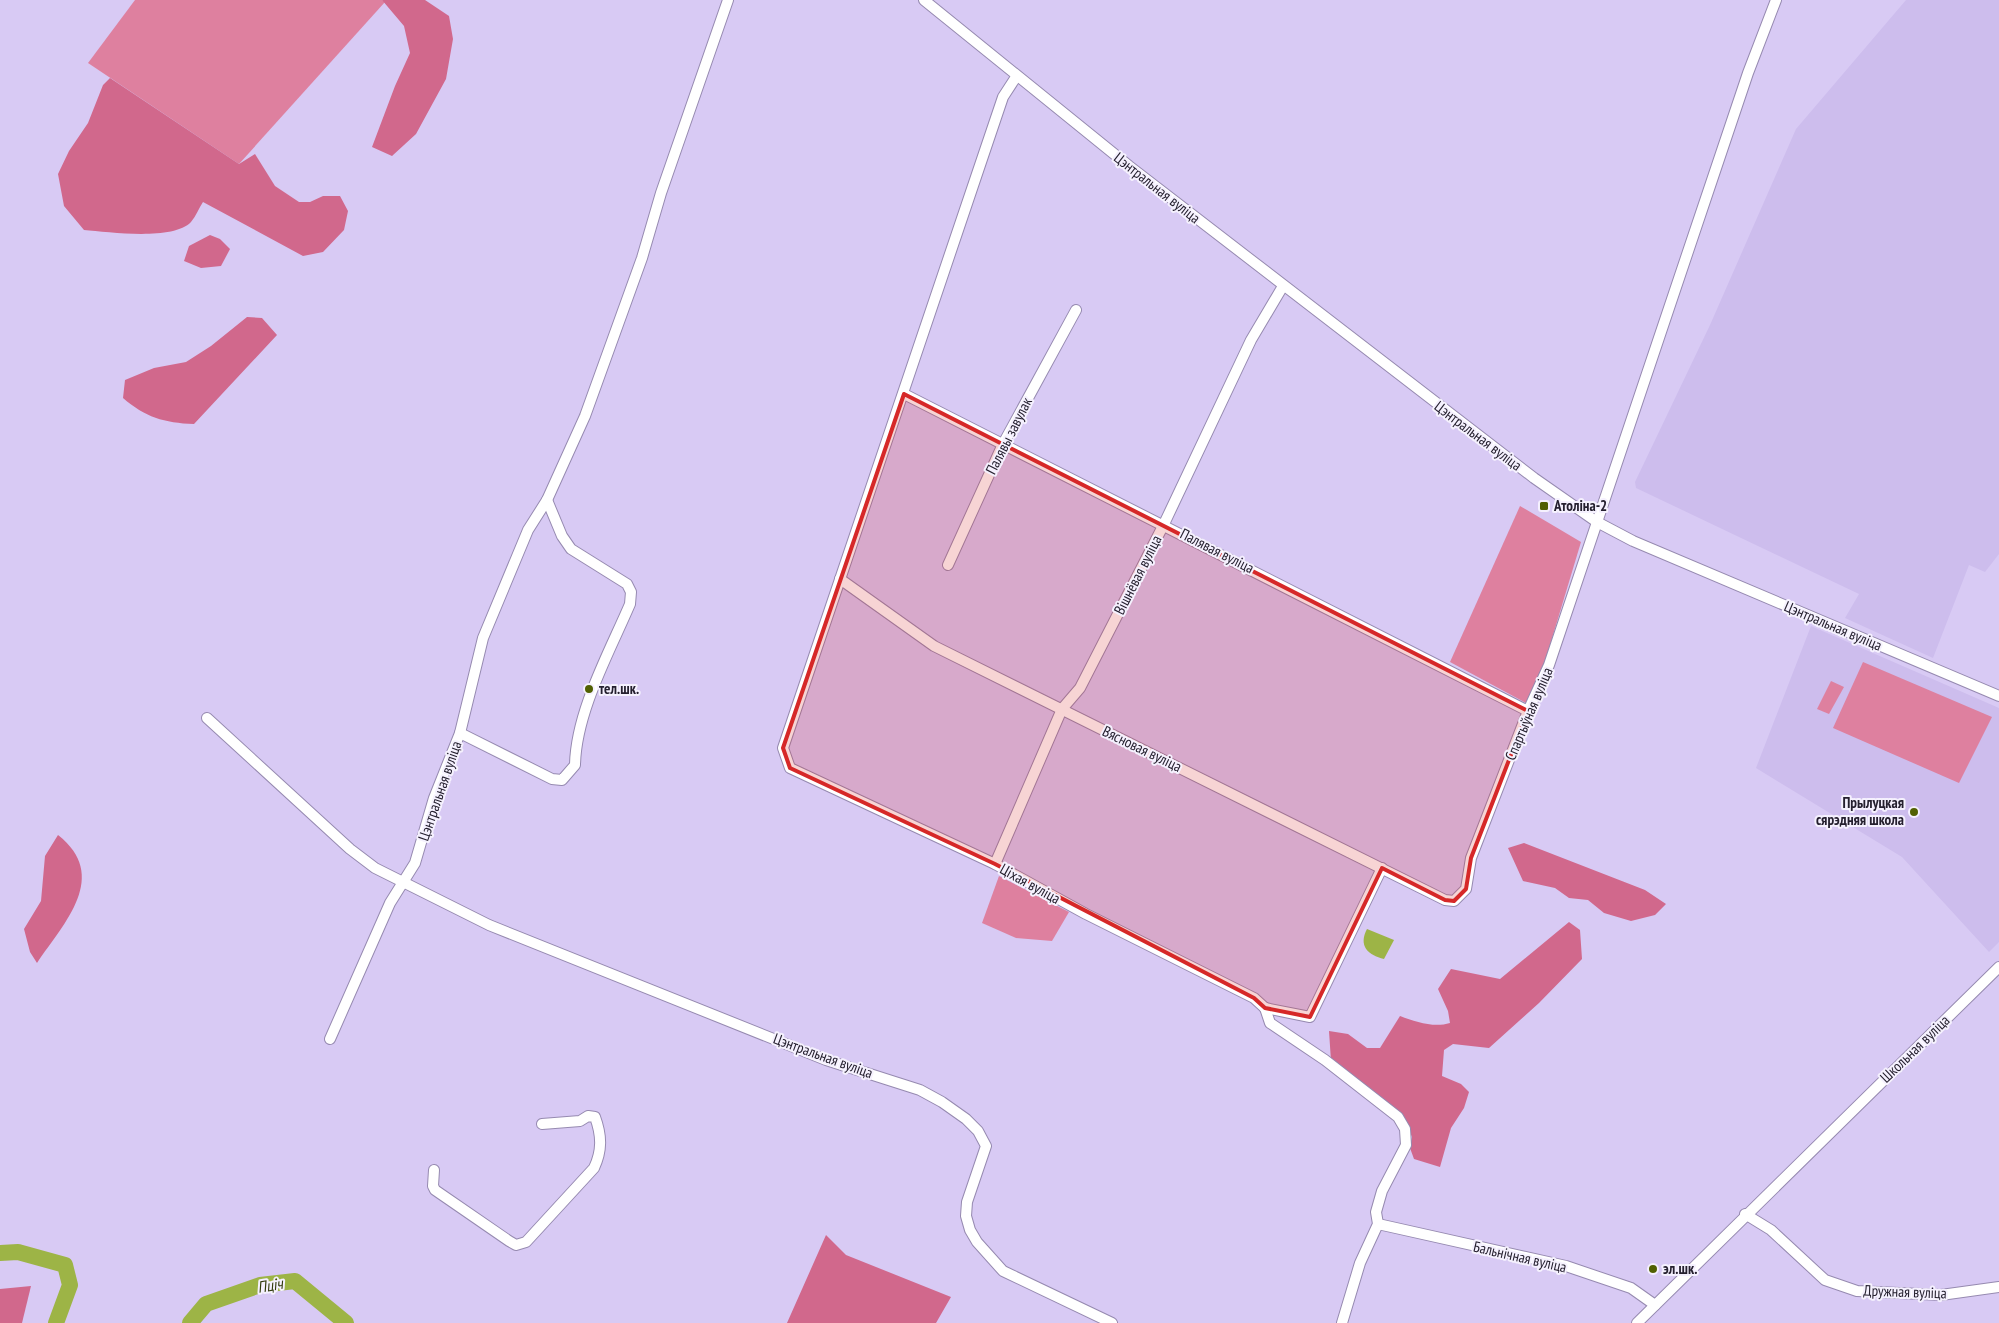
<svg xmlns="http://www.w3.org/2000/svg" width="1999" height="1323" font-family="'PT Sans Narrow',sans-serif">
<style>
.built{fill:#cdbded}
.green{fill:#de809f}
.forest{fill:#d1688c}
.water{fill:#9db446}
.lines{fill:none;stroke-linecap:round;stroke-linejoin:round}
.river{stroke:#9db446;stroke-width:16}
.minor-casing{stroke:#968ab0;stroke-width:12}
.minor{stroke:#fff;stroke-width:10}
.marked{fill:#d62828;fill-opacity:0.2;stroke:#d62828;stroke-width:4;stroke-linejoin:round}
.poi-dot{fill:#516002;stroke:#f5f1fe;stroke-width:2}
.labels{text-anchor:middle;stroke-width:4;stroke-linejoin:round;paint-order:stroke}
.street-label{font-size:15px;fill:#25202f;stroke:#f5f1fe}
.poi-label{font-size:15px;font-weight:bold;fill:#25202f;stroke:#f5f1fe;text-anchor:start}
.water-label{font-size:16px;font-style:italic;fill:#313a0c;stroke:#f5f1fe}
</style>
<rect width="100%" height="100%" fill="#d8caf4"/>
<g class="built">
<polygon points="1906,0 1999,0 1999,554 1985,572 1969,565 1933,658 1845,618 1859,594 1636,488 1635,482 1710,325 1796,129"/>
<polygon points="1811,626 1999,708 1999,942 1989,952 1902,857 1756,768"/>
</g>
<g class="green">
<polygon points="135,0 382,0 385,2 239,164 88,63"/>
<polygon points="1520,506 1581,542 1544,665 1526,703 1450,662"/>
<polygon points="1863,662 1992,717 1959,783 1833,728"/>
<polygon points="1831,681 1844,687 1829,714 1817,709"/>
<polygon points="999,876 1069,912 1052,941 1016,938 982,923"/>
</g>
<g class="forest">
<polygon points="382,0 425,0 449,16 453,39 446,79 416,134 392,156 372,147 395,86 410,53 404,26"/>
<path d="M110,78l129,86 16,-10 20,32 24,16h11l13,-6h17l8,15 -4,19 -21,22 -20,4 -100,-54c-4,6 -7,14 -12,20 -18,19 -82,10 -107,8l-20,-24 -6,-32 11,-23 19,-28 15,-38z"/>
<polygon points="210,235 220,239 230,249 221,266 201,268 184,261 189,246"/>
<path d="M247,317l15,1 15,17 -83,89c-30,-1 -49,-7 -71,-26l2,-18 29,-12 32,-6 25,-16z"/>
<path d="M58,835c52,41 7,87 -21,128l-7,-11 -6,-23 17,-28 4,-45z"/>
<polygon points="1524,843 1645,890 1666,904 1655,915 1631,921 1604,913 1588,900 1569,898 1555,888 1523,881 1508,848"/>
<path d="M1569,922l11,8 2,29 -43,44 -50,45 -36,-4 -9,6 -2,26 19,8 8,8 -5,16 -13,20 -11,39 -26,-8 -4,-11 2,-11 -7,-16 -74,-60 -2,-30 19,3 19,14h13l20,-32c16,6 34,12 50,7l-2,-12 -10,-22 13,-20 49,10z"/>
<polygon points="826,1235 846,1255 951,1297 936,1323 787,1323"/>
<polygon points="31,1286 22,1323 0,1323 0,1289"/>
</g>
<path class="water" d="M1367,929l27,11 -10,19c-16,-4 -26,-13 -17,-30z"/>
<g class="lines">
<g class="river">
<polyline points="0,1253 18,1252 65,1265 70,1285 56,1323"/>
<polyline points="190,1323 206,1304 260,1285 295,1281 346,1323"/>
</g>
<g class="minor-casing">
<g id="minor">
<polyline points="924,0 1129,166 1534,478 1597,522 1633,541 1999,696"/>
<polyline points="1016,77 1003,97 783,748 790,768 995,864 1086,914 1254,998 1265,1008"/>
<polyline points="904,394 1528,711"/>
<polyline points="948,565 1003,444 1076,310"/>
<polyline points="840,579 934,646 1445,900 1454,901 1466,889 1471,858 1528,711 1549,665 1748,73 1776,0"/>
<polyline points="207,718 350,849 375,868 489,925 826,1060 920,1090 942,1102 966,1119 978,1131 986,1146 967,1202 966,1216 970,1230 977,1242 1003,1271 1112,1323"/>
<path d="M460,733l92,46 10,1 13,-15c1,-53 34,-112 55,-161l1,-12 -4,-8 -56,-35 -9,-13 -15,-36"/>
<polyline points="995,864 1062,709 1080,688 1164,524 1251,340 1283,286"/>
<polyline points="1265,1008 1270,1023 1325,1060 1398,1117 1405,1129 1406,1145 1382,1191 1376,1212 1378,1224 1360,1263 1342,1323"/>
<polyline points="1265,1008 1310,1017 1382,868"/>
<polyline points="330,1039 390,903 415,863 434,798 460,733 483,638 528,530 547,500 585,416 642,258 661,193 728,0"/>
<path d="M434,1170l-1,16 2,4 74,51 7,4 10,-3 68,-74c8,-17 8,-32 1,-51l-7,-1 -8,5 -38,3"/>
<polyline points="1745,1214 1771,1230 1825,1280 1857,1291 1941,1295 1999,1287"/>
<polyline points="1378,1224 1566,1266 1631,1288 1655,1305"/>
<polyline points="1637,1323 1999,967"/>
</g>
</g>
<use href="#minor" class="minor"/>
</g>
<path class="marked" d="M904,394l624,317 -57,147 -5,31 -12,12 -9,-1 -63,-32 -72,149 -45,-9 -11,-10 -259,-134 -205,-96 -7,-20z"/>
<g class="poi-dot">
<rect x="1539" y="501" width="10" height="10" rx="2.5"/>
<circle cx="589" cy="689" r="5"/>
<circle cx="1914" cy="812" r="5"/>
<circle cx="1653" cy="1269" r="5"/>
</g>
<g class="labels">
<g class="street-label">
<text transform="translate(1157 188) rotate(38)" y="5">Цэнтральная вуліца</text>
<text transform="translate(1009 436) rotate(-63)" y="5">Палявы завулак</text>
<text transform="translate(1478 436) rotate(37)" y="5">Цэнтральная вуліца</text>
<text transform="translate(1217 551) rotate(27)" y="5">Палявая вуліца</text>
<text transform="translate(1138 575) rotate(-63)" y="5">Вішнёвая вуліца</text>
<text transform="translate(1833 626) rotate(23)" y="5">Цэнтральная вуліца</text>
<text transform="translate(1529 714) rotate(-67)" y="5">Спартыўная вуліца</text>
<text transform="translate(1142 749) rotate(26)" y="5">Вясновая вуліца</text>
<text transform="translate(440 791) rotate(-71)" y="5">Цэнтральная вуліца</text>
<text transform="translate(1030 884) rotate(29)" y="5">Ціхая вуліца</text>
<text transform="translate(1915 1049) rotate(-44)" y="5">Школьная вуліца</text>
<text transform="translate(823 1056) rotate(20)" y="5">Цэнтральная вуліца</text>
<text transform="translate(1520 1257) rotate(13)" y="5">Бальнічная вуліца</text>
<text transform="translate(1905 1292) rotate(2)" y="5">Дружная вуліца</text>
</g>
<g class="poi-label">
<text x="1554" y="511">Атоліна-2</text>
<text x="599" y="694">тел.шк.</text>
<text x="1904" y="808" text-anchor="end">Прылуцкая<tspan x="1904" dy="17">сярэдняя школа</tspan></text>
<text x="1663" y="1274">эл.шк.</text>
</g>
<g class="water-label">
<text transform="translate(270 1285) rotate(-10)" y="6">Пціч</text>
</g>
</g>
</svg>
